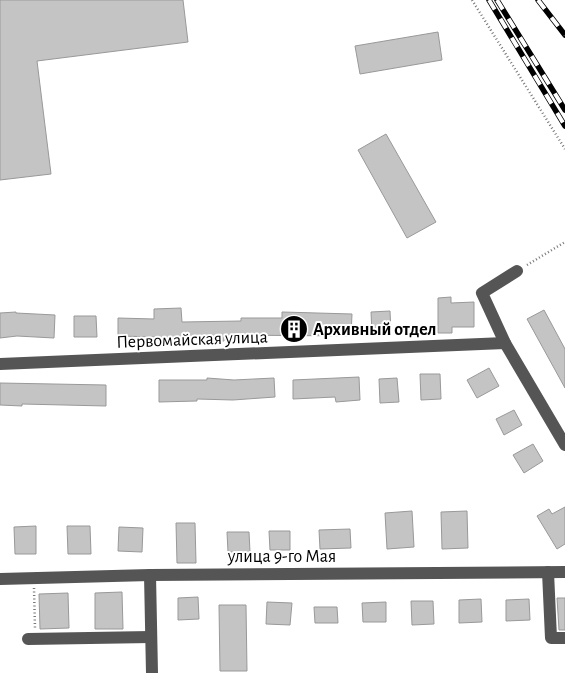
<svg xmlns="http://www.w3.org/2000/svg" width="565" height="673" font-family="'Alegreya Sans',sans-serif">
<style>
.building{fill:#c4c4c4;stroke:#999}
.lines{fill:none;stroke-linecap:round;stroke-linejoin:round}
.path{stroke:#777;stroke-width:2.5;stroke-dasharray:1 2.5;stroke-linecap:butt}
.minor{stroke:#555;stroke-width:12}
.rail-casing{stroke:#000;stroke-width:5.5}
.rail{stroke:#fff;stroke-width:4;stroke-dasharray:11;stroke-linecap:butt}
.labels{text-anchor:middle;stroke-width:4;stroke-linejoin:round;paint-order:stroke}
.poi-label{font-size:18px;font-weight:bold;fill:#000;stroke:#fff;text-anchor:start}
.street-label{font-size:18px;fill:#000;stroke:#fff}
</style>
<rect width="100%" height="100%" fill="#fff"/>
<g class="building">
<polygon points="0,0 183,0 188,42 37,61 51,174 0,180"/>
<polygon points="438,32 442,60 360,74 355,46"/>
<polygon points="386,134 436,222 407,238 358,150"/>
<polygon points="451,297 451,303 474,302 474,327 452,327 452,333 438,333 438,298"/>
<polygon points="181,308 182,322 241,321 241,318 282,318 282,312 352,314 351,336 224,335 224,341 199,341 199,337 155,339 155,337 118,336 118,318 154,319 154,309"/>
<polygon points="544,310 565,349 565,388 527,319"/>
<polygon points="390,311 391,333 372,334 371,312"/>
<polygon points="16,312 16,313 55,315 54,338 17,336 0,338 0,313"/>
<polygon points="74,316 96,316 97,337 74,337"/>
<polygon points="489,368 499,386 477,398 467,380"/>
<polygon points="420,374 440,374 441,399 421,400"/>
<polygon points="359,377 360,400 336,402 335,397 293,399 293,380"/>
<polygon points="207,378 234,380 274,378 275,397 233,400 197,399 197,401 159,402 159,380 207,380"/>
<polygon points="397,378 399,402 380,403 379,379"/>
<polygon points="0,383 106,385 106,406 22,404 22,406 0,405"/>
<polygon points="514,410 522,425 504,435 496,419"/>
<polygon points="533,444 543,461 524,473 513,455"/>
<polygon points="565,507 565,544 557,549 537,516 549,509 552,514"/>
<polygon points="412,511 414,547 387,549 385,513"/>
<polygon points="467,511 468,548 442,549 441,512"/>
<polygon points="176,523 195,523 196,563 177,563"/>
<polygon points="36,526 36,554 15,554 14,527"/>
<polygon points="67,526 90,526 91,554 68,554"/>
<polygon points="119,527 143,528 142,552 118,551"/>
<polygon points="350,529 351,548 320,549 319,530"/>
<polygon points="269,531 290,531 290,550 270,550"/>
<polygon points="227,532 249,532 250,552 228,552"/>
<polygon points="122,592 123,629 95,629 95,593"/>
<polygon points="68,593 69,628 40,629 39,594"/>
<polygon points="198,597 199,619 178,620 178,598"/>
<polygon points="557,598 565,598 565,630 559,630"/>
<polygon points="481,599 482,622 459,623 459,600"/>
<polygon points="529,599 530,620 506,621 506,600"/>
<polygon points="411,601 433,601 434,624 412,625"/>
<polygon points="267,602 292,603 290,625 266,624"/>
<polygon points="386,602 386,622 363,622 362,603"/>
<polygon points="219,605 246,605 247,671 220,671"/>
<polygon points="314,607 337,607 338,623 315,623"/>
</g>
<g class="lines">
<g class="path">
<polyline points="472,0 565,149"/>
<polyline points="527,265 565,242"/>
<polyline points="34,588 35,628"/>
</g>
<g class="minor">
<polyline points="517,271 482,293 505,343 565,445"/>
<polyline points="0,364 505,343"/>
<polyline points="548,572 551,638 565,638"/>
<polyline points="150,575 152,673"/>
<polyline points="0,579 150,575 565,572"/>
<polyline points="28,639 151,637"/>
</g>
<g class="rail-casing">
<g id="rail">
<polyline points="489,0 565,126"/>
<polyline points="497,0 565,110"/>
<polyline points="538,0 565,35"/>
</g>
</g>
<use href="#rail" class="rail"/>
</g>
<defs>
<g id="building-disc" transform="scale(1.4375)"><circle r="9.5" fill="#000" stroke="#fff"/><path d="M-4-6H4V6H1V3H-1V6H-4ZM-2.5-4.3h1.7v1.8h-1.7ZM.8-4.3h1.7v1.8H.8ZM-2.5-1h1.7V.8h-1.7ZM.8-1h1.7V.8H.8Z" fill="#fff"/></g>
</defs>
<g fill-rule="evenodd">
<use href="#building-disc" x="294" y="329"/>
</g>
<g class="labels">
<g class="poi-label">
<text x="313" y="335">Архивный отдел</text>
</g>
<g class="street-label">
<text transform="translate(192 339) rotate(-2)" y="6">Первомайская улица</text>
<text x="282" y="562">улица 9-го Мая</text>
</g>
</g>
</svg>
